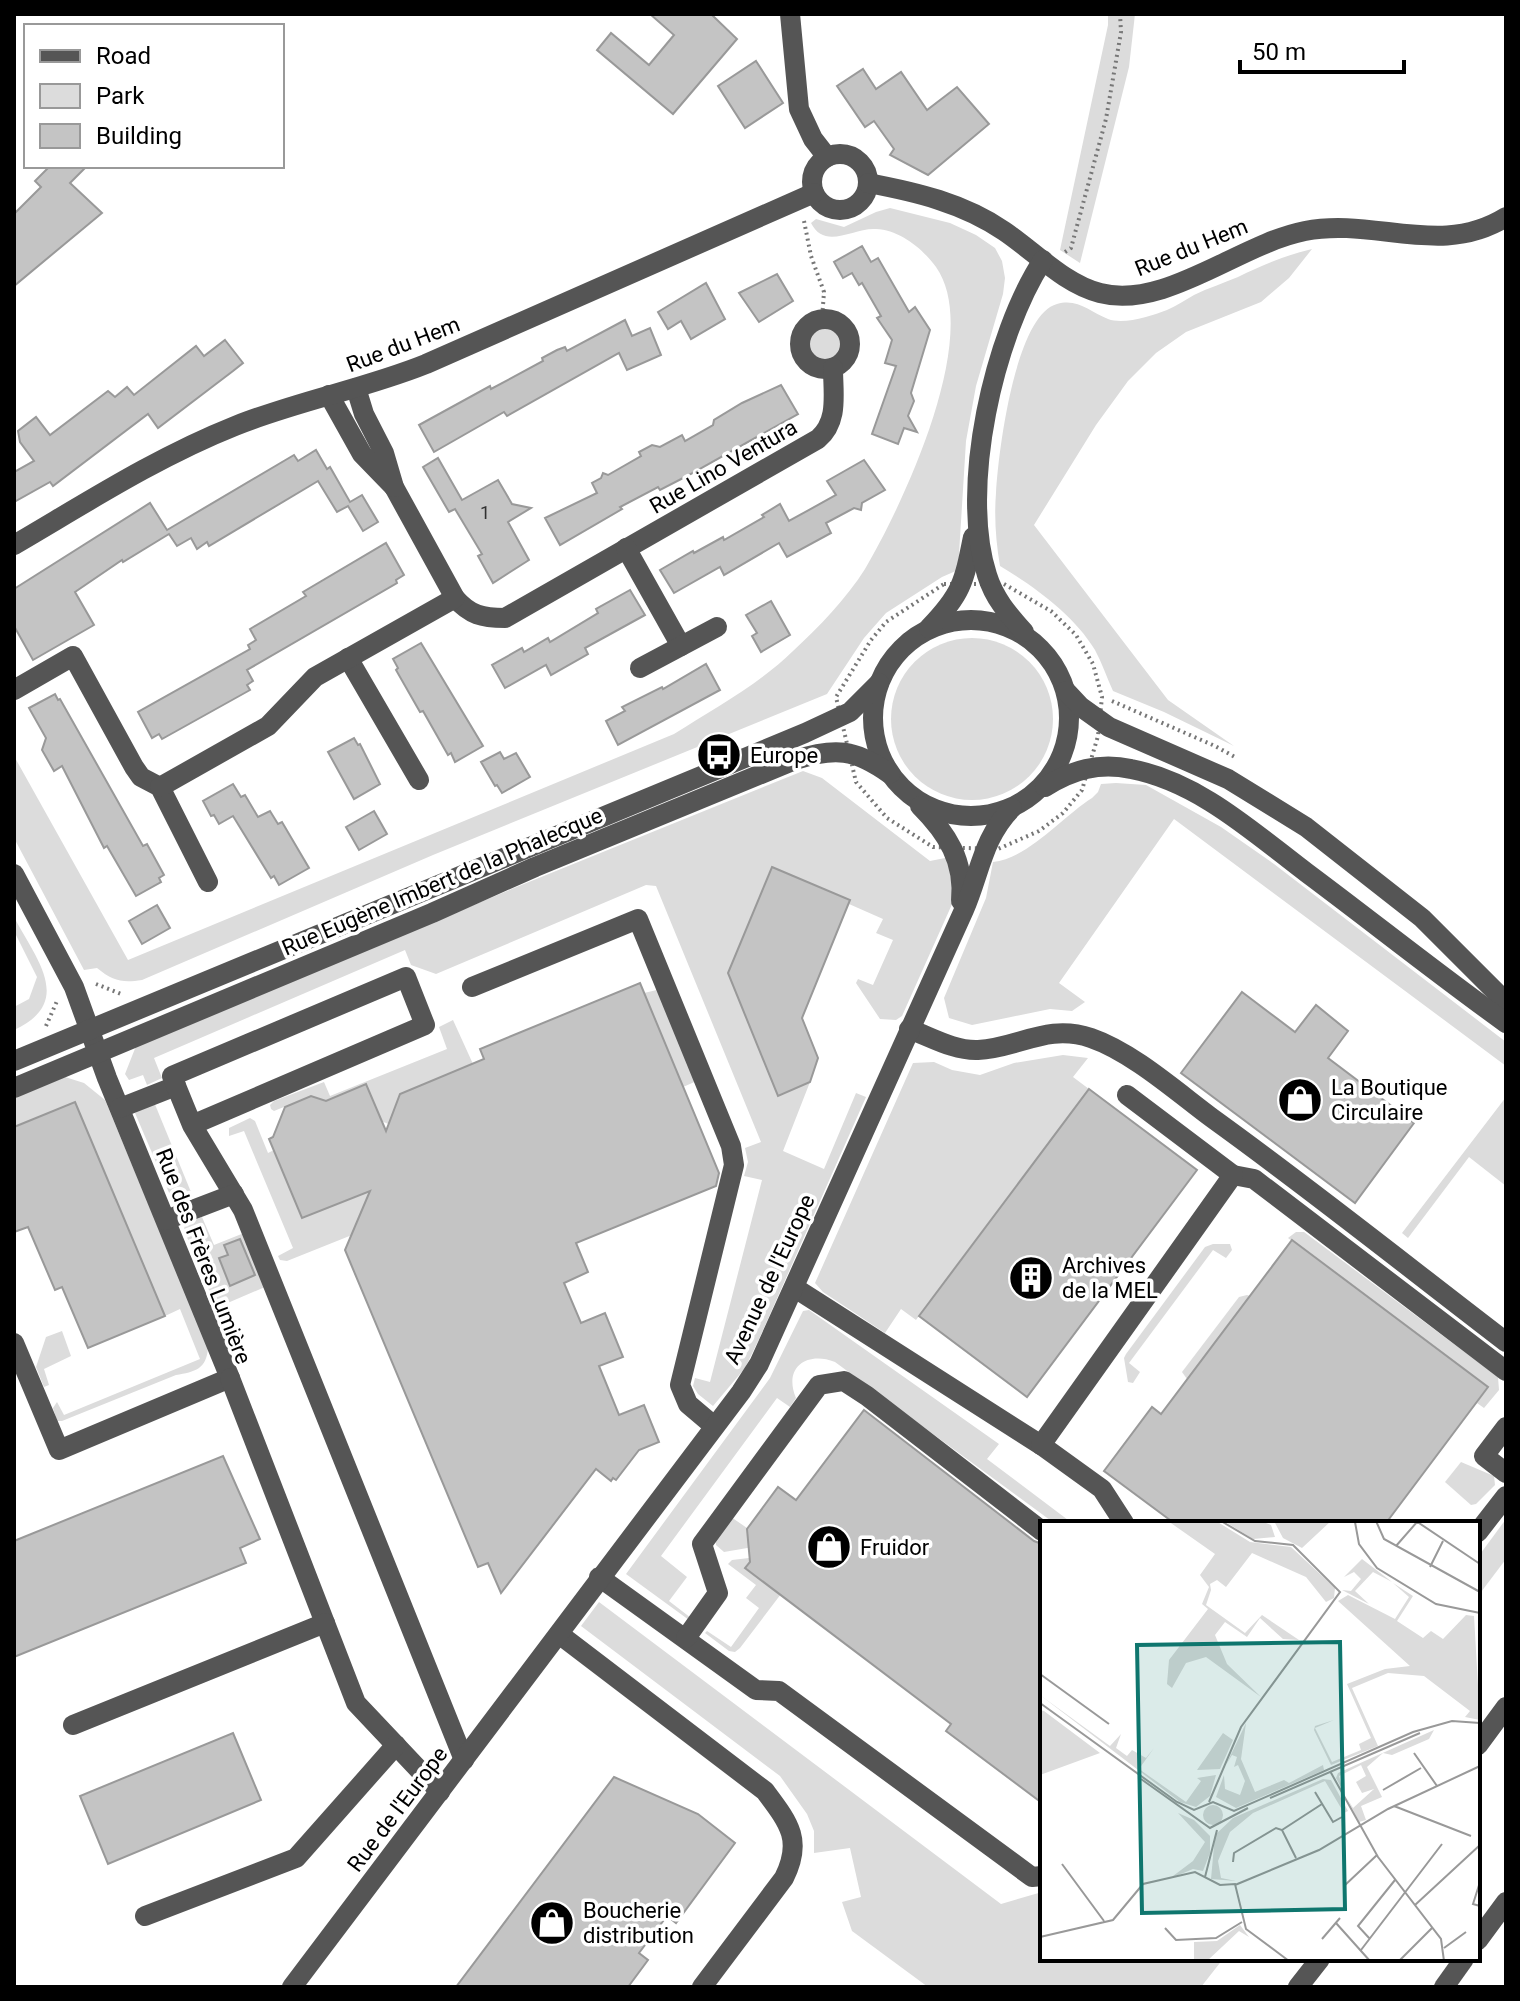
<svg xmlns="http://www.w3.org/2000/svg" width="1520" height="2001" font-family="Roboto,sans-serif">
<style>
.green{fill:#dcdcdc}
.building{fill:#c4c4c4;stroke:#999;stroke-width:2}
.lines{fill:none;stroke-linecap:round;stroke-linejoin:round}
.path{stroke:#777;stroke-width:4;stroke-dasharray:2 4;stroke-linecap:butt}
.minor{stroke:#555;stroke-width:20}
.labels{text-anchor:middle;stroke-width:7;stroke-linejoin:round;paint-order:stroke}
.number-label{font-size:18px;fill:#313131}
.street-label{font-size:22px;fill:#000;stroke:#fff}
.poi-label{font-size:22px;fill:#000;stroke:#fff;text-anchor:start}
.inset-road{fill:none;stroke:#999;stroke-width:2}
.view{fill:#0f766e;fill-opacity:0.15;stroke:#0f766e;stroke-width:4}
.inset-edge{fill:none;stroke:#000;stroke-width:4}
</style>
<rect width="100%" height="100%" fill="#fff"/>
<g class="green">
<polygon points="1108,14 1135,14 1129,67 1080,263 1060,250 1108,25"/>
<path d="M890,208l60,15 26,12 19,13 7,13 3,17 -2,16 -27,92 -10,55 -8,129 -16,7 -56,36 -22,25 -37,56 -394,161 -291,125c-20,3 -29,1 -45,-12l-13,2 -70,-132v-82l114,204 546,-226c41,-26 84,-49 119,-83 26,-24 53,-52 72,-82 37,-63 119,-234 71,-302 -13,-18 -36,-37 -60,-38 -22,-2 -51,22 -65,-6l5,-4 28,8 32,-15z"/>
<path d="M1312,249l-23,29 -28,24 -75,30 -30,21 -28,28 -32,44 -62,100 134,175 66,46 -70,-34 -51,-21c-6,-13 -11,-28 -18,-41 -21,-35 -60,-63 -95,-84 -4,-24 -6,-48 -4,-73 2,-39 19,-178 61,-189 21,-6 33,8 51,15 16,6 43,-3 59,-9 9,-4 18,-10 27,-15 14,-7 30,-12 44,-18 25,-12 48,-22 74,-28z"/>
<circle cx="826" cy="344" r="17"/>
<circle cx="972" cy="719" r="81"/>
<polygon points="803,771 822,778 930,861 950,857 953,902 902,1016 896,1020 880,1019 856,983 858,979 873,985 893,940 876,933 883,919 849,904 850,900 771,868 728,973 778,1095 810,1082 783,1151 824,1169 856,1093 866,1097 759,1339 745,1368 713,1406 698,1394 693,1386 695,1378 710,1382 762,1180 744,1176 748,1162 745,1148 761,1142 656,886 646,885 436,974 411,965 405,950 154,1058 162,1078 147,1085 143,1075 129,1080 125,1074 136,1046 514,888"/>
<path d="M1116,783l30,2 75,42 53,37 232,178v24l-332,-247 -115,164 26,19 -13,9 -22,-2 -78,16 -23,-7 -5,-20 42,-100 7,-36c36,-4 70,-46 99,-64l6,-6 3,-8z"/>
<path d="M14,917c22,42 61,85 0,113v-23l15,-8 8,-22 -23,-46z"/>
<polygon points="661,989 699,1080 683,1087 644,993"/>
<polygon points="453,1020 473,1064 400,1094 396,1105 396,1127 381,1121 366,1084 326,1101 311,1096 274,1111 271,1109 270,1105 274,1101 324,1082 330,1096 447,1049 439,1027"/>
<polygon points="1063,1055 1088,1058 1073,1077 1089,1089 916,1320 901,1309 885,1333 823,1292 815,1283 913,1063 934,1062 952,1070 980,1075 1014,1063"/>
<path d="M65,1077l19,6 21,17 103,247c-1,22 -13,25 -32,28l-114,46h-5l-4,-13 4,-6 7,13 136,-56 -20,-50 -15,7 -90,-214 -61,25v-29z"/>
<polygon points="1506,1097 1506,1186 1469,1157 1408,1238 1402,1233"/>
<polygon points="154,1102 193,1197 179,1203 173,1202 135,1113"/>
<polygon points="250,1118 255,1121 268,1153 274,1150 302,1218 370,1191 352,1235 287,1261 280,1260 278,1256 293,1248 244,1131 229,1136 229,1128"/>
<polygon points="202,1217 214,1245 244,1233 265,1287 223,1305 213,1300 184,1230 185,1224"/>
<polygon points="1296,1232 1304,1232 1498,1377 1499,1390 1484,1408 1477,1403 1488,1387 1288,1238"/>
<polygon points="1213,1244 1230,1244 1232,1250 1226,1258 1213,1250 1129,1363 1140,1372 1133,1383 1128,1382 1124,1358 1126,1354 1205,1247"/>
<polygon points="1247,1295 1250,1296 1187,1379 1182,1372 1239,1297"/>
<path d="M809,1310l190,134 -12,15 85,64h-18l-219,-161c-28,-11 -52,5 -39,36l-6,9 -13,-9 -116,158 26,21 -18,24 22,17 -2,2 -63,-46 144,-196 33,-67z"/>
<polygon points="62,1331 71,1356 44,1369 49,1385 44,1387 36,1367 46,1337"/>
<polygon points="1461,1462 1494,1476 1495,1485 1476,1504 1471,1505 1445,1482"/>
<polygon points="731,1517 766,1541 759,1546 724,1552 716,1545 715,1538"/>
<polygon points="1506,1519 1506,1559 1478,1596 1478,1557"/>
<polygon points="749,1558 752,1559 746,1568 781,1594 740,1648 735,1652 729,1651 705,1633 707,1631 731,1647 759,1608 746,1598 756,1585 728,1564 732,1560"/>
<polygon points="599,1602 1001,1904 1042,1892 1042,1959 1223,1959 1201,1987 928,1987 852,1931 842,1902 861,1897 850,1848 814,1853 814,1831 807,1814 780,1776 581,1626"/>
</g>
<g class="building">
<polygon points="650,14 711,14 737,39 673,114 597,50 611,33 649,65 674,35"/>
<polygon points="756,61 783,103 745,128 718,86"/>
<polygon points="863,69 876,89 901,72 927,110 957,87 989,124 928,175 890,155 894,149 874,121 865,127 837,86"/>
<polygon points="50,166 87,166 70,183 102,213 14,286 14,214 41,187 35,181"/>
<polygon points="862,246 871,262 878,258 909,312 915,307 930,330 911,393 914,401 908,416 917,432 904,428 898,444 872,434 896,366 885,363 892,340 877,318 881,316 862,283 859,285 852,273 843,278 834,262"/>
<polygon points="777,274 793,301 759,322 739,293"/>
<polygon points="706,283 725,319 691,339 681,321 668,329 658,312"/>
<polygon points="625,320 632,336 650,328 661,355 627,370 619,353 507,416 504,412 434,452 419,425 490,386 491,389 543,361 542,358 557,350 565,347 567,351"/>
<polygon points="225,340 243,363 233,371 158,428 148,414 53,486 50,482 14,502 14,472 34,461 20,442 18,431 36,417 50,435 108,391 115,397 127,387 134,395 196,346 204,356"/>
<polygon points="781,385 798,414 687,476 660,490 658,487 620,507 622,509 560,545 545,518 597,493 592,483 601,478 603,473 608,475 641,456 639,452 652,445 660,447 682,435 685,441 713,425 714,420 742,403"/>
<polygon points="316,450 327,469 330,467 350,502 362,495 378,522 363,531 348,506 337,512 318,481 209,546 207,542 197,549 191,538 177,546 169,534 123,562 122,560 75,592 94,625 33,660 14,626 14,589 150,503 167,530 294,455 298,461"/>
<polygon points="438,458 462,500 498,480 512,504 531,508 508,522 529,560 493,583 478,556 482,554 455,509 449,512 423,467"/>
<polygon points="864,460 885,490 862,503 861,510 854,508 826,523 831,533 787,557 779,543 724,575 720,567 674,593 660,570 693,551 694,553 723,537 724,540 764,517 762,515 780,504 789,521 836,495 827,481"/>
<polygon points="386,543 404,575 396,580 397,583 247,670 253,681 247,685 250,690 162,739 159,734 152,738 138,712 250,649 248,645 256,640 250,629 306,596 303,592"/>
<polygon points="630,590 645,615 585,648 588,654 551,675 546,665 505,688 492,665 522,648 524,652 548,638 550,642 598,613 596,609"/>
<polygon points="771,601 790,635 761,652 752,636 757,633 746,615"/>
<polygon points="421,643 483,746 455,762 451,753 448,755 423,711 420,712 396,670 398,668 393,659"/>
<polygon points="706,664 720,690 618,745 606,721 625,711 622,707 662,687 663,689"/>
<polygon points="55,694 58,700 60,699 143,846 147,844 164,875 159,878 161,882 136,896 107,846 104,848 62,766 54,771 42,750 46,738 29,708"/>
<polygon points="354,738 358,745 360,744 380,784 354,799 328,752"/>
<polygon points="500,752 504,759 516,753 530,777 502,793 497,785 495,786 481,762"/>
<polygon points="233,784 241,797 245,795 258,817 270,811 278,824 282,822 309,868 279,885 274,876 271,878 233,816 219,824 214,815 211,816 203,801"/>
<polygon points="374,811 387,834 359,850 346,827"/>
<polygon points="772,867 850,900 802,1018 818,1058 810,1082 778,1096 728,973"/>
<polygon points="157,905 170,928 142,944 129,921"/>
<polygon points="640,983 719,1173 716,1186 576,1243 588,1272 564,1283 581,1323 605,1313 623,1357 599,1366 619,1415 644,1405 659,1442 639,1450 616,1480 613,1478 611,1481 596,1469 501,1593 488,1563 478,1567 345,1250 370,1191 302,1218 269,1139 273,1137 285,1107 311,1096 326,1101 366,1084 386,1131 400,1094 484,1059 480,1049"/>
<polygon points="1242,992 1295,1032 1316,1005 1348,1031 1328,1058 1414,1123 1355,1203 1181,1073"/>
<polygon points="1089,1089 1197,1170 1027,1397 919,1316"/>
<polygon points="75,1102 165,1316 88,1348 62,1287 55,1290 28,1227 14,1232 14,1127"/>
<polygon points="240,1239 255,1275 230,1286 219,1258 228,1255 224,1245"/>
<polygon points="1292,1240 1488,1387 1386,1523 1174,1523 1104,1471 1152,1407 1161,1414"/>
<polygon points="864,1410 1034,1541 1042,1544 1042,1803 946,1731 951,1724 745,1568 750,1562 747,1529 778,1487 796,1500"/>
<polygon points="223,1456 260,1539 240,1548 246,1563 14,1657 14,1541"/>
<polygon points="233,1733 261,1800 108,1864 80,1796"/>
<polygon points="614,1777 698,1814 735,1843 676,1923 667,1916 639,1953 648,1960 628,1987 456,1987"/>
</g>
<g class="lines">
<g class="path">
<polyline points="804,221 811,256 824,292 822,319"/>
<polyline points="1065,252 1071,248 1106,119 1121,32 1120,14"/>
<polygon points="944,584 1004,584 1051,611 1076,635 1093,664 1102,697 1098,736 1082,790 1063,813 1039,831 998,849 933,847 887,818 856,782 836,697 871,640 886,622"/>
<polyline points="1112,701 1215,746 1235,757"/>
<polyline points="96,984 121,994"/>
<polyline points="46,1026 57,1001"/>
</g>
<g class="minor">
<polyline points="790,14 799,109 813,139 827,157"/>
<circle cx="840" cy="182" r="28"/>
<path d="M868,183c48,9 95,20 136,48 30,20 60,53 96,62 65,17 139,-49 205,-62 70,-14 135,27 201,-14"/>
<circle cx="825" cy="344" r="25"/>
<path d="M356,388l8,26 20,39 10,34 61,111c15,17 27,20 50,20l313,-179c21,-18 15,-45 15,-71"/>
<polyline points="329,395 362,454 394,487"/>
<path d="M14,545c72,-42 143,-88 221,-119 62,-25 129,-37 191,-62l388,-171"/>
<polyline points="626,548 681,646"/>
<circle cx="971" cy="718" r="98"/>
<path d="M929,628c33,-34 35,-46 44,-91"/>
<path d="M1024,632c-16,-18 -30,-34 -37,-57 -28,-87 7,-240 56,-315"/>
<polyline points="348,658 419,780"/>
<polyline points="640,668 717,627"/>
<polyline points="14,690 73,656 134,767 141,777 160,787 208,882"/>
<polyline points="1066,691 1081,707 1109,727 1228,779 1306,827 1422,918 1506,1002"/>
<polyline points="160,787 268,726 315,677 455,598"/>
<path d="M1045,787c27,-17 54,-25 86,-18 68,13 123,64 176,104 67,50 132,102 199,150"/>
<path d="M920,806c27,27 45,55 41,95"/>
<polyline points="14,874 74,987 107,1078 230,1378 59,1450 14,1343"/>
<polyline points="472,987 638,919 731,1146 734,1165 680,1385 688,1404 714,1426"/>
<path d="M909,1029c22,8 45,22 69,21 41,-2 69,-27 113,-12 41,14 86,54 121,80 100,72 196,149 294,224"/>
<polyline points="14,1061 805,733 850,712 879,683"/>
<path d="M14,1088l418,-175 103,-46 260,-107c40,-13 60,-11 95,14"/>
<polyline points="120,1108 176,1086"/>
<polyline points="192,1125 172,1076 406,977 425,1025 192,1125 243,1210 464,1760"/>
<polyline points="1233,1175 1254,1179 1506,1371"/>
<polyline points="166,1220 234,1194"/>
<polyline points="795,1288 1041,1445 1102,1489 1124,1523"/>
<polyline points="230,1378 356,1703 440,1792"/>
<polyline points="1506,1427 1484,1456 1506,1473"/>
<polyline points="1041,1445 1233,1175 1127,1095"/>
<polyline points="1478,1532 1506,1496"/>
<polyline points="599,1577 756,1690 779,1691 1032,1877 1042,1876"/>
<path d="M559,1634l206,157c24,32 38,49 19,87l-82,109"/>
<polyline points="686,1638 718,1593 702,1544 819,1385 844,1381 867,1396 1042,1531"/>
<polyline points="73,1725 325,1623"/>
<polyline points="1478,1745 1506,1707"/>
<polyline points="145,1916 296,1858 396,1745"/>
<polyline points="1478,1940 1506,1902"/>
<path d="M292,1987l449,-595 18,-28 205,-454c16,-37 19,-73 48,-102"/>
<polyline points="1298,1987 1320,1959"/>
<polyline points="1444,1987 1464,1959"/>
</g>
</g>
<defs>
<g id="bus-disc" transform="scale(2.3)"><circle r="9.5" fill="#000" stroke="#fff"/><path d="M-5-6H5V4H4V6H2V4H-2V6H-4V4H-5ZM-3.5-4V0h7V-4ZM-3.5 1.2v1.5H-2V1.2ZM2 1.2v1.5H3.5V1.2Z" fill="#fff"/></g>
<g id="shop-disc" transform="scale(2.3)"><circle r="9.5" fill="#000" stroke="#fff"/><path d="M-5-2.5h2.3a2.7 3.5 0 0 1 5.4 0H5L5.5 6h-11ZM-1.5-2.5h3a1.5 2.3 0 0 0-3 0Z" fill="#fff"/></g>
<g id="building-disc" transform="scale(2.3)"><circle r="9.5" fill="#000" stroke="#fff"/><path d="M-4-6H4V6H1V3H-1V6H-4ZM-2.5-4.3h1.7v1.8h-1.7ZM.8-4.3h1.7v1.8H.8ZM-2.5-1h1.7V.8h-1.7ZM.8-1h1.7V.8H.8Z" fill="#fff"/></g>
</defs>
<g fill-rule="evenodd">
<use href="#bus-disc" x="719" y="755"/>
<use href="#shop-disc" x="1300" y="1100"/>
<use href="#building-disc" x="1031" y="1278"/>
<use href="#shop-disc" x="829" y="1547"/>
<use href="#shop-disc" x="552" y="1923"/>
</g>
<g class="labels">
<g class="number-label">
<text x="485" y="519">1</text>
</g>
<g class="street-label">
<text transform="translate(1191 247) rotate(-22)" y="8">Rue du Hem</text>
<text transform="translate(403 344) rotate(-21)" y="8">Rue du Hem</text>
<text transform="translate(723 466) rotate(-30)" y="8">Rue Lino Ventura</text>
<text transform="translate(442 881) rotate(-23)" y="8">Rue Eugène Imbert de la Phalecque</text>
<text transform="translate(204 1256) rotate(69)" y="8">Rue des Frères Lumière</text>
<text transform="translate(769 1279) rotate(-65)" y="8">Avenue de l'Europe</text>
<text transform="translate(397 1809) rotate(-53)" y="8">Rue de l'Europe</text>
</g>
<g class="poi-label">
<text x="750" y="763">Europe</text>
<text x="1331" y="1095">La Boutique<tspan x="1331" dy="25">Circulaire</tspan></text>
<text x="1062" y="1273">Archives<tspan x="1062" dy="25">de la MEL</tspan></text>
<text x="860" y="1555">Fruidor</text>
<text x="583" y="1918">Boucherie<tspan x="583" dy="25">distribution</tspan></text>
</g>
</g>
<g transform="translate(1040 1521)">
<rect width="440" height="440" fill="#fff"/>
<path d="M128,0h48l34,21 41,5 44,41 -1,10 -8,4 -20,-25 -54,-24 -26,34 -9,-7 -7,4 1,6 -5,15 39,28 17,-18 37,25 -16,-1 -23,-21 -13,19 -22,-15 -10,13 12,29 34,33 -55,-40 -20,6 -14,25 -5,-4 2,-24 39,-51 -6,-5 7,-17 -9,-12 15,-21zM184,0h37l10,4 4,12 -22,2zM234,0h57l-29,27 -19,-10zM322,38l30,23 -19,-10 -18,19 14,13 -27,-14 9,1 10,-12 -7,-7 -10,5zM353,62l20,13 -16,25 26,17 8,-7 12,8 23,-24 8,1 6,104 -15,-3 5,-6 -46,-35 -36,-3 -36,15 26,58 -47,19 -17,-35 1,-4 19,-6 -19,8 17,34 29,-12 -2,-6 12,-6 -24,-54 38,-15 25,-3 -72,-65 10,-6 47,24 14,-22zM0,174l70,51 11,-12 -5,14 11,8 5,-6 14,8 8,-10 -15,21 47,33 15,-21 -4,-3 19,-3 -6,21 -14,11 -16,-5zM0,189l4,1 56,42 -60,22zM206,202l-5,36 14,33 29,-12 5,3 34,-18 1,5 -88,38 -20,-11 8,-22 1,14 15,6 5,-14 -7,-16 -4,2 3,-10 -5,-2 -6,10zM394,209l-5,9 -37,16 -9,-2 -16,14 15,30 -21,9 5,14 -7,2 -12,-24 6,10 21,-19 -12,4 -6,-11 10,-6 -5,-11 -22,11 4,15 -7,-13 2,-5zM183,212l10,7 -13,29 -23,1zM283,258l8,1 17,31 -4,2 -19,-32 -72,32 -23,19 -12,29 3,17 15,3 -25,-2 4,-44 18,-17zM163 294a10 10 0 1 1 20 0a10 10 0 1 1-20 0ZM138,292l16,7 16,16v17l-7,18 -10,-2 -24,10 24,-18 12,-19zM200,404l9,12 -10,-6 -32,30h-13v-19l23,-1z" fill="#dcdcdc"/>
<path class="inset-road" d="M309,0h25M336,0l8,18 96,53M376,0l64,43M315,1l4,22 18,24 59,36 44,9M356,25l21,-24M390,46l13,-26M0,153l69,50M0,182l137,99 17,8 19,-8 21,9 179,-79 39,-11 28,2M374,232l23,33M290,250l48,86 63,82 3,22M101,258l69,49 38,-20M343,269l38,-22M275,271l18,30 9,-5M230,277l150,-65M169,281l32,-75 99,-135 -47,-47 -38,-4 -34,-20M354,285l77,30M242,309l40,-26M193,341l1,-9 42,-25 6,2 14,28M22,343l42,57M165,356l12,-47M440,361l-7,22 7,2M195,364l84,-35 69,-41 92,-43M304,365l33,-31M375,384l65,-60M296,402l34,38M125,407l11,12 40,-2 26,-16M0,416l73,-17 30,-36 52,-12 25,13 15,-1 11,45 43,32M282,418l18,-21M330,418l-12,-13 37,-46M404,427l22,-16M321,429l81,-106M359,440l33,-33"/>
<path class="view" d="M300,121l5,267 -203,4 -5,-268z"/>
<rect width="440" height="440" class="inset-edge"/>
</g>
<rect width="1520" height="2001" fill="none" stroke="#000000" stroke-width="32"/>
<rect x="24" y="24" width="260" height="144" fill="#ffffff" stroke="#999999" stroke-width="2"/>
<rect x="40" y="50" width="40" height="12" fill="#555555" stroke="#999999" stroke-width="2"/>
<text x="96" y="64" font-size="24" fill="#000000">Road</text>
<rect x="40" y="84" width="40" height="24" fill="#dcdcdc" stroke="#999999" stroke-width="2"/>
<text x="96" y="104" font-size="24" fill="#000000">Park</text>
<rect x="40" y="124" width="40" height="24" fill="#c4c4c4" stroke="#999999" stroke-width="2"/>
<text x="96" y="144" font-size="24" fill="#000000">Building</text>
<path d="M1240 60v12h164v-12" fill="none" stroke="#000000" stroke-width="4"/>
<text x="1252" y="60" font-size="24" fill="#000000" stroke="#ffffff" stroke-width="6" paint-order="stroke">50 m</text>
</svg>
